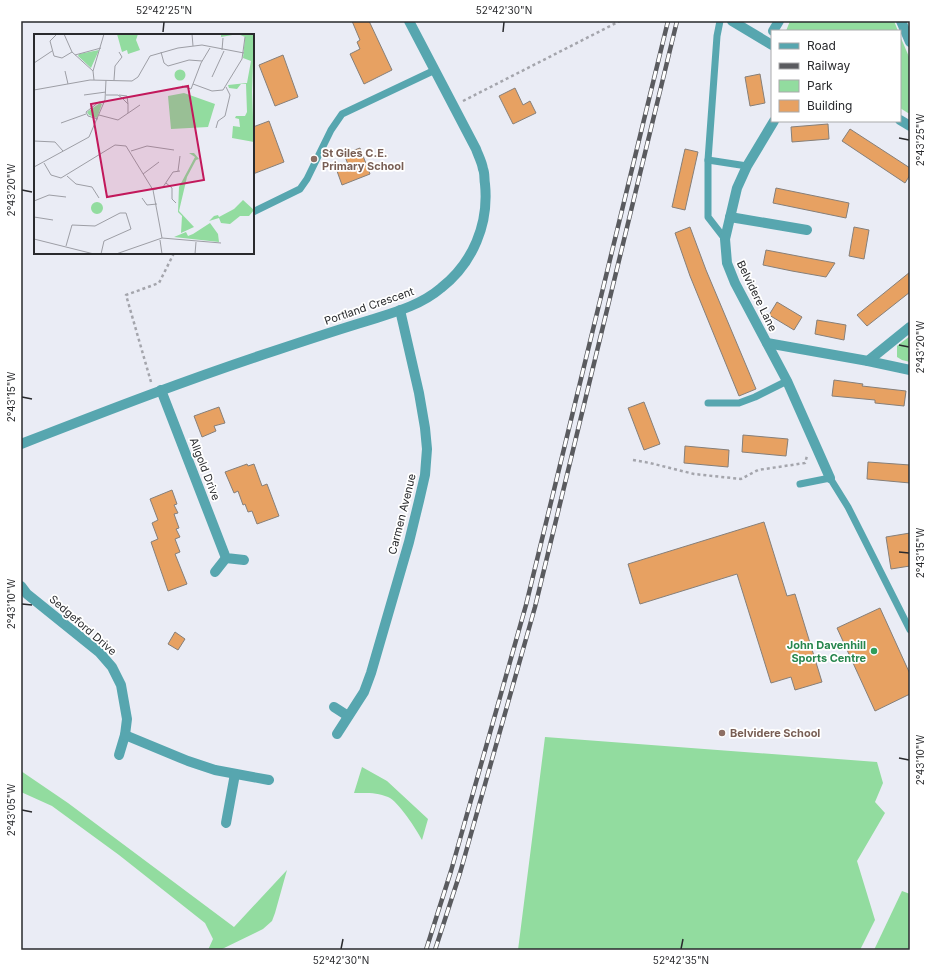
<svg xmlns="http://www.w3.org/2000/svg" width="931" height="971" font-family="Inter,sans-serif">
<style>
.green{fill:#92dc9f}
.building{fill:#e7a162;stroke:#867f79}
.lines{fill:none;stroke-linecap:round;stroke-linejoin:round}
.path{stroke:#a4a5ac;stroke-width:2.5;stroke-dasharray:3 3;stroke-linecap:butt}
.service{stroke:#57a6af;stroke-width:7}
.minor{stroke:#57a6af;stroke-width:10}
.rail-casing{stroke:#5a5b5f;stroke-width:4.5}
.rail{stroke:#fff;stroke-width:3;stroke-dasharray:9;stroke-linecap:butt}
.ticks{fill:none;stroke:#292a2d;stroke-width:1.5}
.education-dot{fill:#8d6e63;stroke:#fff;stroke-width:1.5}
.leisure-dot{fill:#2e9e5b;stroke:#fff;stroke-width:1.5}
.labels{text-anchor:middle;stroke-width:3.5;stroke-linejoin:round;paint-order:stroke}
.education-label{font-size:11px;font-weight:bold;fill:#785e54;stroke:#fff;text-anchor:start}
.street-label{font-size:11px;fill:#292a2d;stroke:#fff}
.leisure-label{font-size:11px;font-weight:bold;fill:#27864d;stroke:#fff;text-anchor:end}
.inset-road{fill:none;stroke:#9d9ea5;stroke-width:1}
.view{fill:#c2185b;fill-opacity:0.15;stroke:#c2185b;stroke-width:2}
.inset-edge{fill:none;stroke:#292a2d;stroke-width:2}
.neatline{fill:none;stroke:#292a2d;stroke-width:1.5}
.ticks-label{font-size:10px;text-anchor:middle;fill:#292a2d}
</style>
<rect width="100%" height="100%" fill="#eaecf5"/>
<g class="green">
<polygon points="790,21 894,21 898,31 786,31"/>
<polygon points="900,36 910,59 910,113 908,113 900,108"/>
<polygon points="910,336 910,362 902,360 897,357 897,346"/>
<polygon points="545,737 877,762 883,783 875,802 885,813 857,861 875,920 860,950 518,950"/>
<path d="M362,767l25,14 41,38 -6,21c-5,-10 -24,-39 -34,-43 -11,-5 -23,-4 -34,-4z"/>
<polygon points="21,771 68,803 234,927 287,870 275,913 272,921 263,929 220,950 208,950 213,939 205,923 119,855 52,806 21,792"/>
<polygon points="902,891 910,894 910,950 874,950"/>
</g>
<g class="building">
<polygon points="352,21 369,21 392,70 364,84 350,54 360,49 357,42 360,40"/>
<polygon points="283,55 298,97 275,106 259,65"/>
<polygon points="760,74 765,103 750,106 745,77"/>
<polygon points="515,88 523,105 530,101 536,113 513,124 499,96"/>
<polygon points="269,121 284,162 253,174 253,127"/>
<polygon points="828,124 829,139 792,142 791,127"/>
<polygon points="850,129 910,168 910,175 905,183 842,141"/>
<polygon points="360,148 370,174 342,185 337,171 349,167 344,154"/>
<polygon points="685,149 698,152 685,210 672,207"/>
<polygon points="776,188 849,203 846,218 773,203"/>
<polygon points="690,227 706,270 756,389 739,396 690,276 675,233"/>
<polygon points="854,227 869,230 864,259 849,256"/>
<polygon points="766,250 808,258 835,263 826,277 792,271 763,265"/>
<polygon points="910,272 910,292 867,326 857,315"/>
<polygon points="777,302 802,317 794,330 769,315"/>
<polygon points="817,320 846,325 844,340 815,334"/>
<polygon points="834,380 863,384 862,386 906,391 904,406 875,403 875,400 832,396"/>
<polygon points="644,402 660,444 644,450 628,408"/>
<polygon points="219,407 225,423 214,426 216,431 202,437 194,416"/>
<polygon points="743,435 788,439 786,456 742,452"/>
<polygon points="685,446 729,450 728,467 684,463"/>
<polygon points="868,462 910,465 910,483 867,479"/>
<polygon points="247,464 248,466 254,464 262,486 267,484 279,516 257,524 252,511 248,512 245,504 243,505 238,491 234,493 225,472"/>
<polygon points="172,490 177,504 174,505 178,513 174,514 179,528 176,529 180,537 175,539 180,552 175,554 187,584 168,591 151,542 158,539 152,523 158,520 150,499"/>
<polygon points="764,522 787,596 795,594 822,682 795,690 791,677 771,683 737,574 640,604 628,564"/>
<polygon points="910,533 910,566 891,569 886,537"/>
<polygon points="880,608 910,674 910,694 875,711 837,628"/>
<polygon points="175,632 185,639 178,650 168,644"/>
</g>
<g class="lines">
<g class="path">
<polyline points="463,101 620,21"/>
<polyline points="151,382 126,295 159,283 174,253"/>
<polyline points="633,460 650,463 694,474 741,479 758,470 805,463 807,456"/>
</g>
<g class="service">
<polyline points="720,21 717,36 708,160 708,217 725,239"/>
<polyline points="708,160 747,166"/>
<polyline points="253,212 300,189 307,179 331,130 342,114 435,70"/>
<polyline points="708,403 739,403 755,397 787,381"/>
<polyline points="800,484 830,478 848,507 910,630"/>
</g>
<g class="minor">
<polyline points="732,21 772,45"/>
<polyline points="901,21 910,42"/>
<polyline points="773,31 779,21"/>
<polyline points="900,120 910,126"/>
<polyline points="774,121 747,166 737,188 725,239 727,263 735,283 787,381 830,478"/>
<polyline points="730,217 807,230"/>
<polyline points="767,343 868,361 910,327"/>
<polyline points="868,361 910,370"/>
<polyline points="161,390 226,558 244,560"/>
<path d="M21,444c85,-33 170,-66 256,-94 30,-10 60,-20 90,-29 25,-8 53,-15 74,-33 32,-25 48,-64 44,-104 -1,-5 0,-11 -2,-15 -1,-7 -5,-14 -7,-20l-67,-128"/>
<polyline points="215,572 226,558"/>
<polyline points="21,586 27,594 99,652 112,667 121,685 127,719 125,735 119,755"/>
<polyline points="334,707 348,716"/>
<polyline points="337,734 364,692 371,673 409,542 419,501 425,475 427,449 425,428 419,393 400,310"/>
<polyline points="125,735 188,761 215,770 269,780"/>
<polyline points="226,823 235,774"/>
</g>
<g class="rail-casing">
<g id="rail">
<polyline points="426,950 451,871 526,605 668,21"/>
<polyline points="435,950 460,873 535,607 677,21"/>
</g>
</g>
<use href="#rail" class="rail"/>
</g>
<path class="ticks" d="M163,32l1,-10M503,32l1,-10M899,138l10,2M22,190l10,2M899,345l10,2M22,397l10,2M899,552l10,1M22,604l10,1M899,758l10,2M22,810l10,2M341,949l2,-10M681,949l2,-10"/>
<g class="education-dot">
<circle cx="314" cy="159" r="4"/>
<circle cx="722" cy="733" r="4"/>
</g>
<circle class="leisure-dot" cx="874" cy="651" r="4"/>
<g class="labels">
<g class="education-label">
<text x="322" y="157">St Giles C.E.<tspan x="322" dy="13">Primary School</tspan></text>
<text x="730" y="737">Belvidere School</text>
</g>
<g class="street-label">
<text transform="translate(757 296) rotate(64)" y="4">Belvidere Lane</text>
<text transform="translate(369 306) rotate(-19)" y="4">Portland Crescent</text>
<text transform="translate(205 469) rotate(69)" y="4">Allgold Drive</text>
<text transform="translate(402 514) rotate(-76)" y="4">Carmen Avenue</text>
<text transform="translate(83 625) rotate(41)" y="4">Sedgeford Drive</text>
</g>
<g class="leisure-label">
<text x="866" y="649">John Davenhill<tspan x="866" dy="13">Sports Centre</tspan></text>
</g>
</g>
<g transform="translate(34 34)">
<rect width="220" height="220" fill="#eaecf5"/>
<path d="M83,0h21l-2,6 4,10 -12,4 -1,-4 -5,2zM187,0h33l-2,58 2,50 -22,-4 1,-12 7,1 -1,-8 -4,-1 1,-2h9l2,-4 -1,-28h-5l-4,5 -8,-1 -1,-3 19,-2 4,-22 -8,-3 2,-21 -7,-3 -17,3zM65,16l-8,18 -13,-12 1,-2zM140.5 41a5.5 5.5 0 1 1 11 0a5.5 5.5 0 1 1-11 0ZM150,59l31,11 -7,23 -37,2 -3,-33zM66,69l2,1 -5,14 -8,-3 -2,-3zM155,119h5l5,6 -3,1 -9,17 -8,34 15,16 -13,6 1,-17 -4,-4 1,-25 16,-30zM209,166l11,10 -5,6h-9l-10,8 -9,-1 -2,-5 -10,3 5,-5 4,-1 1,2 15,-8zM57 174a6 6 0 1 1 12 0a6 6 0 1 1-12 0ZM176,189l8,11 1,8 -45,-5 12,-5 2,4 5,-2z" fill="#92dc9f"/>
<path class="inset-road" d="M23,0l-7,7 4,15 8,2 10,-6M30,0l8,18 21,19M158,0l1,12M188,16l1,-12M127,18l3,11 4,3 21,-6 13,1M41,21l26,-7M0,29l18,-12M31,37l3,13M178,43l12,-26M60,46l-1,-9 11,-37M80,46l1,-14 7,-9 -3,-5M159,50l19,7 11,-1 19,-31 3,-22M148,52l9,3 10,-26 9,-15M0,56l56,-10 42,1 6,-4 12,-21 28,-8 24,-3 42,8M50,61l22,-3M72,61h12l4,3 6,6v9M85,61l8,1 1,8M65,81l19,5 22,-15M64,85l-10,-3 -2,-4 13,-10 5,1M27,89l25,-9M182,94l2,-7 7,-5 5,-21 -4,-8M0,107l21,1 8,9M97,117l16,-5 27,4M10,129l7,12 10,3 54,-33 11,1 27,44 9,48M0,133l55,-30 16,-37 1,-20M144,137l2,-15M109,140l16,-12M33,142l9,8 16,3 7,11M132,149l6,5v11l4,4M119,156l10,-3 10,-15 7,-1M108,164l5,7 10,-1M0,167l15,-6 17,2M0,183l19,3M0,205l60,15M126,206l2,14M32,212l6,-21 23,1 25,-13h6l5,16 -27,12 -3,13M82,220l46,-16 59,5M161,220l1,-12"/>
<path class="view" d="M154,52l16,94 -97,17 -16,-93z"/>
<rect width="220" height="220" class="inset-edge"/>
</g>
<rect width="931" height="971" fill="none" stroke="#ffffff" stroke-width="44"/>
<rect x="771" y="30" width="130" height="92" fill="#ffffff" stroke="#a9aaab"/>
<rect x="779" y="43" width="20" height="6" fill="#57a6af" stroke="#a9aaab"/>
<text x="807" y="50" font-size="12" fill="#292a2d">Road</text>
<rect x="779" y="63" width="20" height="6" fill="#5a5b5f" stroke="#a9aaab"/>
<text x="807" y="70" font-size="12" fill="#292a2d">Railway</text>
<rect x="779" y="80" width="20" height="12" fill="#92dc9f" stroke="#a9aaab"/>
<text x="807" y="90" font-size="12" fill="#292a2d">Park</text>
<rect x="779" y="100" width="20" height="12" fill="#e7a162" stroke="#a9aaab"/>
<text x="807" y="110" font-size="12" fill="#292a2d">Building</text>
<rect x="22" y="22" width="887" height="927" class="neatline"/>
<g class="ticks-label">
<text x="164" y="14">52°42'25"N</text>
<text x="504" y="14">52°42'30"N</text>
<text transform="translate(920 140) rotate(-90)" y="4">2°43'25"W</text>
<text transform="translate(11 190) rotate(-90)" y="4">2°43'20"W</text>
<text transform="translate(920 347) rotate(-90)" y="4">2°43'20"W</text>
<text transform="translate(11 397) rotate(-90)" y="4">2°43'15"W</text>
<text transform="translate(920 553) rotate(-90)" y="4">2°43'15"W</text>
<text transform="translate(11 604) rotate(-90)" y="4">2°43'10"W</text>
<text transform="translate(920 760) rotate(-90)" y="4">2°43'10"W</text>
<text transform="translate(11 810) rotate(-90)" y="4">2°43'05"W</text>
<text x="341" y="964">52°42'30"N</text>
<text x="681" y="964">52°42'35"N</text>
</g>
</svg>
